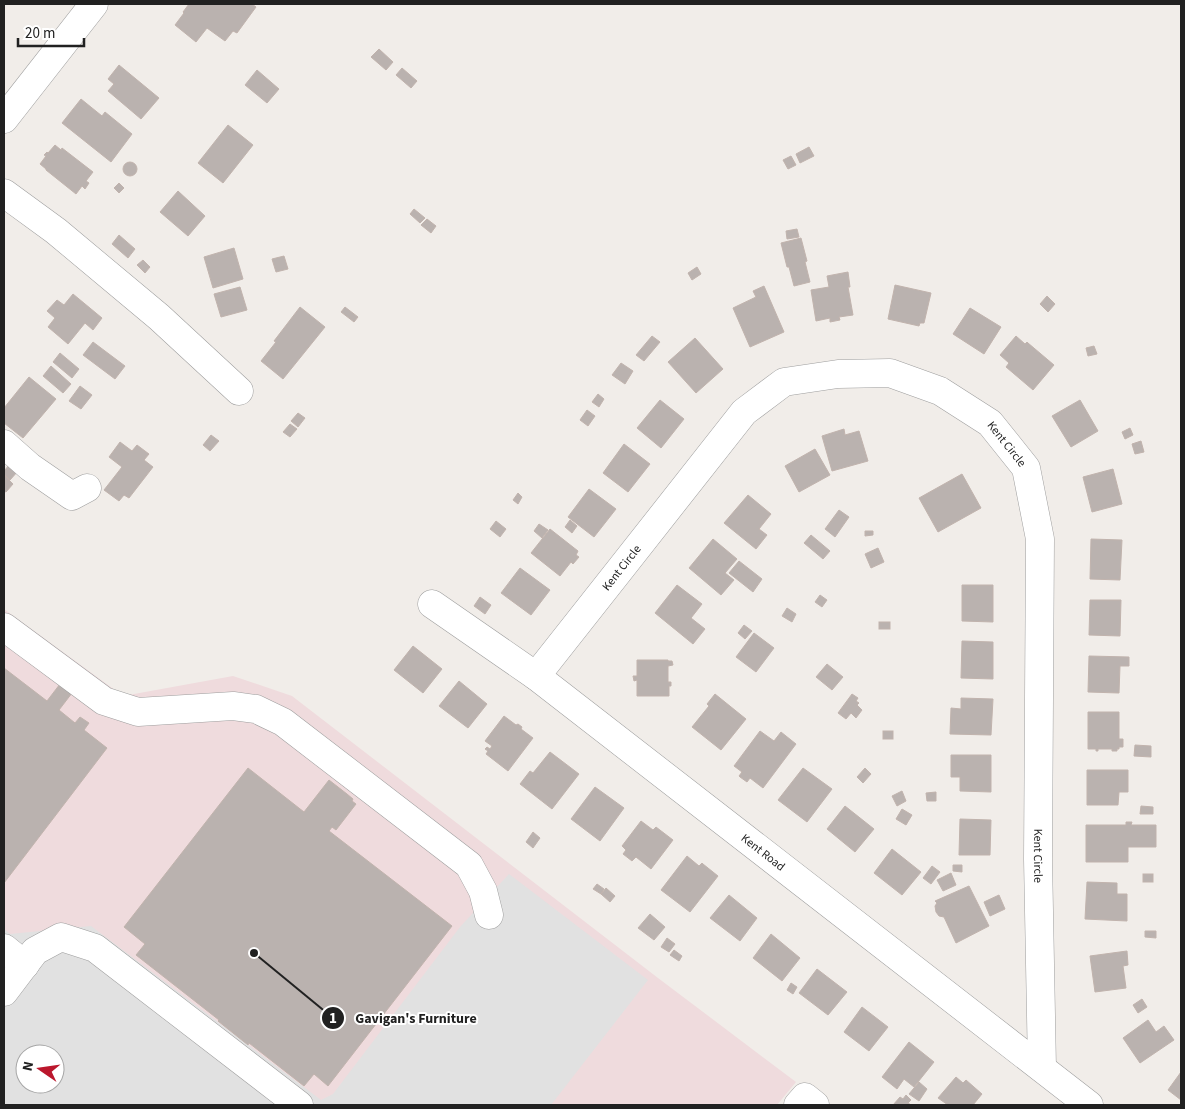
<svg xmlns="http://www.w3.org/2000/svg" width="1185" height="1109" font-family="'Source Sans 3',sans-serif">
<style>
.commercial{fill:#efdbdd;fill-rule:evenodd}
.parking{fill:#e1e1e1;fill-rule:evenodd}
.building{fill:#bab2af;stroke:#c1b3ad}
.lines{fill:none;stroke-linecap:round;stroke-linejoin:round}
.minor-casing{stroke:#9e9e9e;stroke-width:29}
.minor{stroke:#fff;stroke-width:28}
.labels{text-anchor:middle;stroke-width:4;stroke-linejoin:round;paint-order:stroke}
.street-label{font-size:12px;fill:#212121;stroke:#fff}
.leader{fill:none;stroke:#212121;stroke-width:2}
.callout-dot{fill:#212121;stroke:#fff;stroke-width:2}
.mark-label{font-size:15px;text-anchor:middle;font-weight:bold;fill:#fff}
.callout-label{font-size:14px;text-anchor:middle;font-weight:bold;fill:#212121;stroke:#fff;stroke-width:4;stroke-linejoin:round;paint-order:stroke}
</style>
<rect width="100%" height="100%" fill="#f1ede9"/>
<path class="commercial" d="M4,609l119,87 110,-20 59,20 366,282 138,104 -19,23h-773zM25,1054h30v30h-30z"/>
<path class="parking" d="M509,874l139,106 -97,125h-547v-176l6,5 81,-8 230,174 12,-6 127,-167zM25,1054h30v30h-30z"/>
<g class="building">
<polygon points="189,4 252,4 256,7 237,33 233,31 225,41 207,28 196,42 175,25 184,13 183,12"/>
<polygon points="379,49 393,62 386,70 371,57"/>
<polygon points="119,65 159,98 141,119 108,91 114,84 108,79"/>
<polygon points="402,68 417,81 411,88 396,75"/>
<polygon points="257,70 279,89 267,103 245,85"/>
<polygon points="81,99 102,116 105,112 132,134 111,162 62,123"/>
<polygon points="228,125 253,145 223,183 198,163"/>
<polygon points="55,145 61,150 62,148 93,172 86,181 89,183 85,189 82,186 76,194 46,170 46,169 40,164 46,156 44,155 47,152 48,153"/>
<polygon points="809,147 814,156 800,163 796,154"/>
<polygon points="791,156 796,165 788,169 783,160"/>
<circle cx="130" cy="169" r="7"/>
<polygon points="119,183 124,188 119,193 114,188"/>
<polygon points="178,191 205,216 188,236 160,212"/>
<polygon points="414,209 425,218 420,223 410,214"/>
<polygon points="427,219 436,226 431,233 421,225"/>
<polygon points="797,229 799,237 787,239 786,231"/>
<polygon points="119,235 135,249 128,258 112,244"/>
<polygon points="801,238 807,261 805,262 810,282 794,286 789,267 787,267 781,243"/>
<polygon points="234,248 243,279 213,288 204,257"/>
<polygon points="284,256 288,269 276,272 272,259"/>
<polygon points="143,260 150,267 145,273 137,265"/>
<polygon points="697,267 701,274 692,280 688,273"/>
<polygon points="848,272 850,287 848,287 853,315 839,317 840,320 830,322 830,318 816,321 811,290 829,287 827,276"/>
<polygon points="895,285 931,293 924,323 920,323 919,326 888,319"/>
<polygon points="764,286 784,332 750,347 733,308 756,297 753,291"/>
<polygon points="240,287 247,310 221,317 214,294"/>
<polygon points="73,294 102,318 93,330 85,323 68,344 48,327 55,318 47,311 57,300 64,305"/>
<polygon points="1047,296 1055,304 1048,312 1040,304"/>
<polygon points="300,307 325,327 283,379 261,361 276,342 274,341"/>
<polygon points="345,307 358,317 354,322 341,312"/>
<polygon points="970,308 1001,327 984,354 953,334"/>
<polygon points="652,336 660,342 644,361 636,355"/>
<polygon points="1016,336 1025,344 1027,342 1028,343 1054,365 1033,390 1006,367 1009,363 1000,355"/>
<polygon points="695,338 723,369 696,393 668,362"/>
<polygon points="93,342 125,366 115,379 83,355"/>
<polygon points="1094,346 1097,354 1088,356 1086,348"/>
<polygon points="60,353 79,369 72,378 53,362"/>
<polygon points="621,363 633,371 625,384 612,375"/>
<polygon points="51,366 71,384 63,393 43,376"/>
<polygon points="29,377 56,399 23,438 4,423 4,408"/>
<polygon points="80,386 92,395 81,409 69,401"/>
<polygon points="598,394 604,399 599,407 592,402"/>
<polygon points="660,400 684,419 661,448 637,428"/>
<polygon points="1080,400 1098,431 1071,447 1052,416"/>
<polygon points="587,410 595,416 588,426 580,420"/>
<polygon points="298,413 305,418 298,427 291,421"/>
<polygon points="290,424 297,429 290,437 283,432"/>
<polygon points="1130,428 1133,435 1125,439 1122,432"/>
<polygon points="844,429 845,435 859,431 868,461 832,471 822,436"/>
<polygon points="211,435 219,441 210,451 203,445"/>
<polygon points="1141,441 1144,452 1135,454 1132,444"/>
<polygon points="120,442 132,451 137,445 149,454 144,460 153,467 129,498 124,495 119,501 104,490 122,467 109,457"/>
<polygon points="624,444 650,464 628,492 603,473"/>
<polygon points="815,449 830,475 799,492 785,466"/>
<polygon points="10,464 18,471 10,480 4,474 4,471"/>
<polygon points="1113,469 1122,504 1092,512 1083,477"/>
<polygon points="962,474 981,508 938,532 919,498"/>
<polygon points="4,475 13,484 6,492 4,491"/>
<polygon points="589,489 616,509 594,537 568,517"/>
<polygon points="518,493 522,497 518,504 513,500"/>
<polygon points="748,495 771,514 759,529 767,535 756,549 724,523"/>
<polygon points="839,510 849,517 835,537 825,529"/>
<polygon points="570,520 577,526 572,533 565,527"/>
<polygon points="496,521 506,529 500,537 490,529"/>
<polygon points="539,524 548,530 542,538 534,531"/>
<polygon points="550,529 578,551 576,555 579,557 573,564 571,562 560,576 531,553"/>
<polygon points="865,531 873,531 873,535 865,536"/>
<polygon points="811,535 830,551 823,559 804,543"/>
<polygon points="713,539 737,559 725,573 734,580 721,595 689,568"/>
<polygon points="1091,539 1122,540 1120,580 1090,579"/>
<polygon points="878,548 884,562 871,568 865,554"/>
<polygon points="739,561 762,579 753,592 729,573"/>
<polygon points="520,568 550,590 531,615 501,593"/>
<polygon points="677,585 702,604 691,618 705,629 693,644 655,613"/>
<polygon points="962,585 993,585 993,622 962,621"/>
<polygon points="820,595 827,600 822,607 815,602"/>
<polygon points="480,597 491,605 485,614 474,606"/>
<polygon points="1090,600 1121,600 1120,636 1089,635"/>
<polygon points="787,608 796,614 792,622 782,616"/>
<rect x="879" y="622" width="11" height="7"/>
<polygon points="744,625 752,631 745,639 738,633"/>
<polygon points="754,633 774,648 756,672 736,657"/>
<polygon points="962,641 993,642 993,679 961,678"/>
<polygon points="413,646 442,669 423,693 394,670"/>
<polygon points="1089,656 1129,657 1129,666 1120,666 1119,693 1088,692"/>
<polygon points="637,660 668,660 668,661 672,661 673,665 668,666 668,682 671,682 671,686 669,686 669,696 637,696 637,680 634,681 633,676 637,676"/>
<polygon points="827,664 843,677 832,690 816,677"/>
<polygon points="4,668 47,701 60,684 72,693 59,710 75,723 80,717 89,723 84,730 107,748 4,883"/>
<polygon points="459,681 487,704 468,728 439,706"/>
<polygon points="715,694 746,719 721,750 692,727 709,706 707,704"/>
<polygon points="852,694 858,698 856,701 859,703 857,705 862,710 856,718 851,713 846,719 838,713"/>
<polygon points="961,698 993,699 991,735 950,734 951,708 961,709"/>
<polygon points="1088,712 1119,712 1119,739 1123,739 1123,747 1119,747 1119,749 1117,749 1117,751 1112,751 1112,749 1098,749 1098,751 1096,751 1096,749 1088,749"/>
<polygon points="504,716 516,725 518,724 522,727 521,729 533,738 508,771 486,754 488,751 485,749 487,747 490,749 492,746 485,741"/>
<polygon points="760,731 774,741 781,732 796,744 763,788 750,778 747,782 740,777 739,776 742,772 734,766"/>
<rect x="883" y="731" width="10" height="8"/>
<polygon points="1135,745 1151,746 1151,757 1134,756"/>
<polygon points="550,752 579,774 552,809 520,784 530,771 533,773"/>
<polygon points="951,755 991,755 991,792 960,791 960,777 951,777"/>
<polygon points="248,768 304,812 329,780 347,794 353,799 352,801 356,804 336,830 332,827 329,831 452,926 328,1086 314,1074 304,1086 249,1043 248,1045 218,1021 219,1020 136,955 145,944 124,927"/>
<polygon points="803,768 832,789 807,822 778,800"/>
<polygon points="865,768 871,774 863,783 857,777"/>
<polygon points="1087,770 1128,770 1128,792 1119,792 1118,805 1087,805"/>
<polygon points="595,787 624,808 600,841 571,819"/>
<polygon points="902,791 906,801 897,806 892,796"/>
<polygon points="936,792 936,801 927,801 926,793"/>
<polygon points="845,806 874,829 855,852 827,829"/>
<polygon points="1141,806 1153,807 1153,814 1140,814"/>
<polygon points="902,809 912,815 906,825 896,819"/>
<polygon points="960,819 991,820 990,855 959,855"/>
<polygon points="641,821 653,830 656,827 673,840 651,869 636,857 632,861 623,854 626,850 622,846"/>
<polygon points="1126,822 1132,822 1131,825 1156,825 1156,847 1128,847 1128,862 1086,862 1086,825 1126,825"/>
<polygon points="533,832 540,838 533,848 526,842"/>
<polygon points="892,849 921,872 902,895 874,873"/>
<polygon points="687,856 699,866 702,863 703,864 718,876 690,912 661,890"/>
<polygon points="953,865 962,865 962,872 953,871"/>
<polygon points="932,866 940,872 931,884 923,878"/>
<polygon points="951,873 956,885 943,891 937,880"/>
<rect x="1143" y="874" width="10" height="8"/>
<polygon points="1087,882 1117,883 1117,894 1127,894 1127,921 1085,919"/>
<polygon points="597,884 604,889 601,894 593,889"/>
<polygon points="969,886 989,926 956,943 944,917 939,916 936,912 935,906 937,903 935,901"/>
<polygon points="606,888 615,896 610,902 601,894"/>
<polygon points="729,895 757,918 740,941 710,918"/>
<polygon points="999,895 1005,909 990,916 984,902"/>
<polygon points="650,914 665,927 654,940 638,928"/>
<polygon points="1145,931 1156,931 1156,938 1145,937"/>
<polygon points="771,934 800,958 782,981 753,958"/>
<polygon points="667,938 675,944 669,952 661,947"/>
<polygon points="674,950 682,956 679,961 670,955"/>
<polygon points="1127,951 1128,965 1123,966 1126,988 1095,992 1090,956"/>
<polygon points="817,969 847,992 828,1015 799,993"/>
<polygon points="791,983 797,987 793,994 787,990"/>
<polygon points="1142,999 1147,1007 1138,1013 1133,1005"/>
<polygon points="862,1007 888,1027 869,1051 844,1032"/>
<polygon points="1148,1020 1156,1032 1164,1026 1174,1040 1140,1063 1123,1038"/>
<polygon points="909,1042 934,1062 914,1087 904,1079 897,1089 882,1077"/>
<polygon points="1181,1072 1181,1100 1168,1090"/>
<polygon points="956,1077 963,1083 966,1080 982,1094 973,1105 948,1105 938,1098"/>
<polygon points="919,1082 927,1089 919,1101 909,1094"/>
<polygon points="906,1095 911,1100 908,1103 911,1105 893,1105 900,1097 903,1099"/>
</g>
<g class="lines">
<g class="minor-casing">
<g id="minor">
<polyline points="4,119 94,4"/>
<polyline points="4,193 56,231 159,317 239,391"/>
<polyline points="4,444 30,467 72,496 87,488"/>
<path id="s1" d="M432,604l104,72 553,429"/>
<polyline points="4,627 104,701 138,712 233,706 256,709 283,722 469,865 483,891 489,915"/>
<path id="s2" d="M536,676l86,-109 122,-155 40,-30 54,-8 52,-1 50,18 50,32 36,45 14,71 -2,320 4,209"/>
<polyline points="4,948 25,965"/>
<polyline points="4,992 35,951 61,937 95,948 299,1105"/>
<polyline points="798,1105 805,1097 815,1105"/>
</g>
</g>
<use href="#minor" class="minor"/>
</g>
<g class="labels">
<g class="street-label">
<text dy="4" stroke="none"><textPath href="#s2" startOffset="632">Kent Circle</textPath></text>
<text dy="4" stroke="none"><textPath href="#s2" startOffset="138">Kent Circle</textPath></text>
<text dy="4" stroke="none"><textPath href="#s1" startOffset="414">Kent Road</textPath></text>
<text dy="4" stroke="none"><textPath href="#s2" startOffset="1052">Kent Circle</textPath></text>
</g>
</g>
<path class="leader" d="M254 953L333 1018"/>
<g class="callout-dot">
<circle cx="254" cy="953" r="5"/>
<circle cx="333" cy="1018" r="12"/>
</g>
<g class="mark-label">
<text x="333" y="1023">1</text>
</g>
<g class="callout-label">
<text x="416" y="1023">Gavigan's Furniture</text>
</g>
<rect width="1185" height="1109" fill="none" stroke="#212121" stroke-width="10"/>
<g transform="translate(40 1069) rotate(283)"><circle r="24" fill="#ffffff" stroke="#a6a6a6"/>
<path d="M0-4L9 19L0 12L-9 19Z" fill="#bb172d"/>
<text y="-8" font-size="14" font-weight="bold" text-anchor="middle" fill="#212121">N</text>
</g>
<path d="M18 38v8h66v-8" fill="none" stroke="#212121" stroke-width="2.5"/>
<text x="25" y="38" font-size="15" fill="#212121" stroke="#ffffff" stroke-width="4" paint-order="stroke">20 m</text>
</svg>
